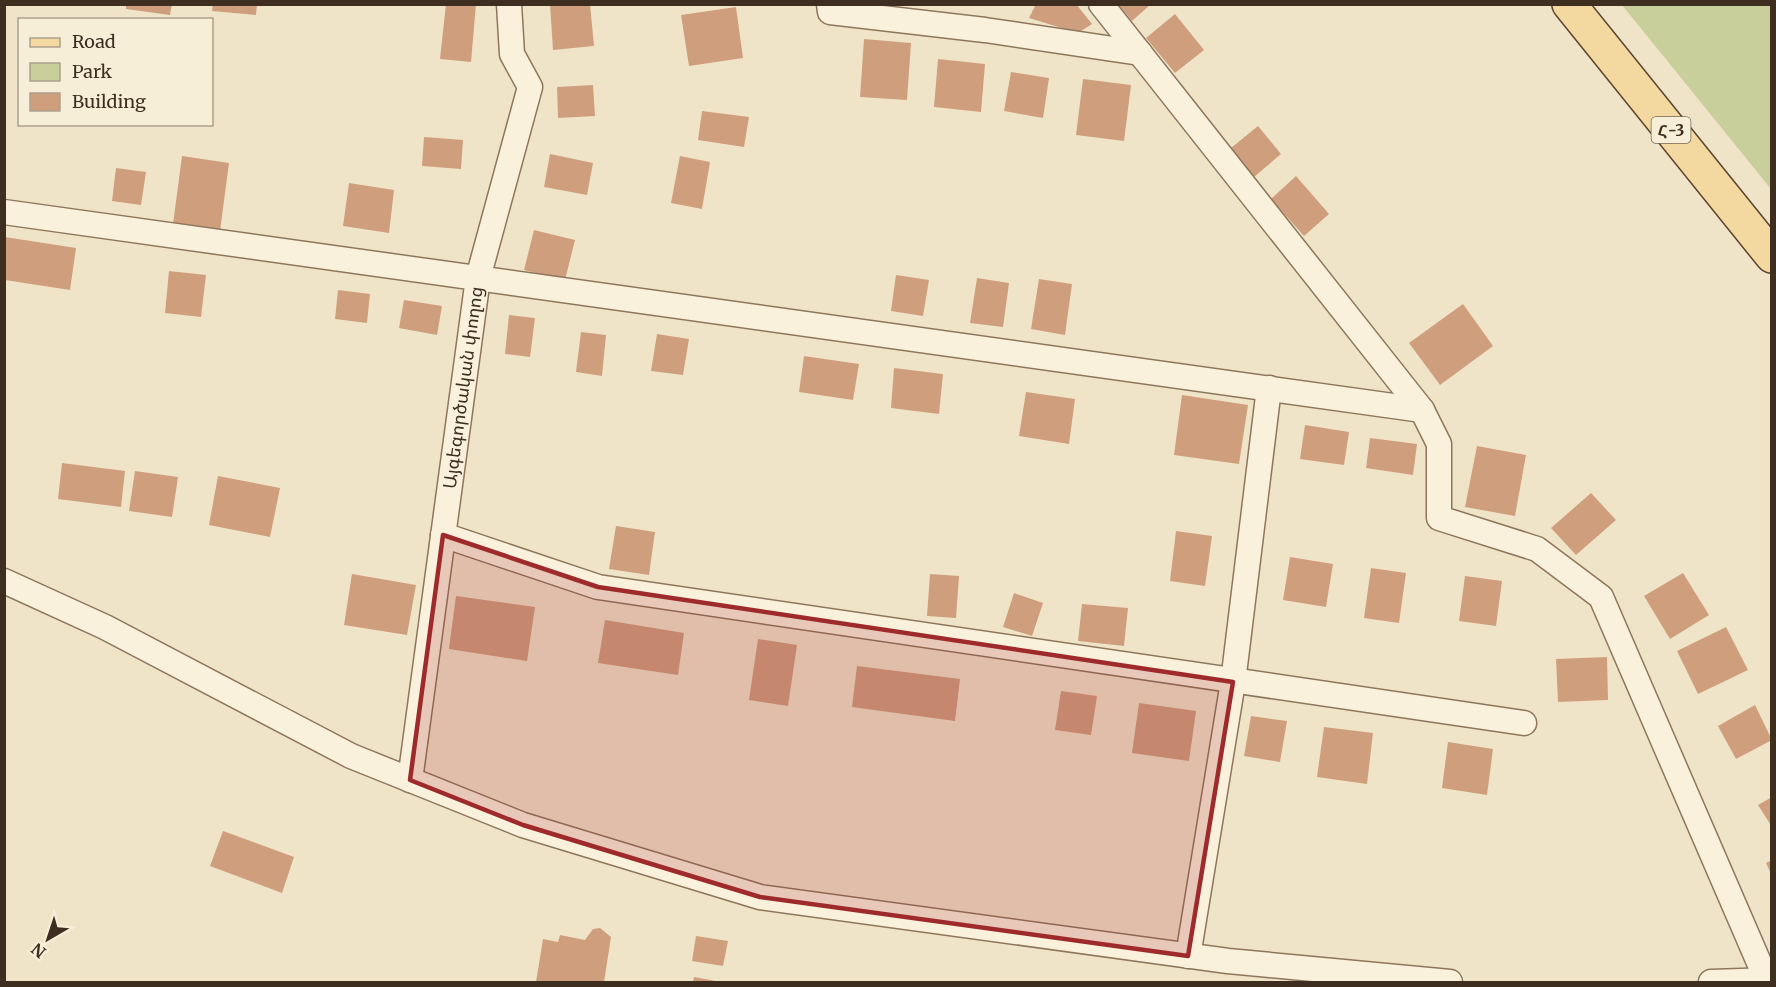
<svg xmlns="http://www.w3.org/2000/svg" width="1776" height="987" font-family="Merriweather,'Noto Sans Armenian',serif">
<style>
.green{fill:#c9cf9b}
.building{fill:#cf9f7d}
.lines{fill:none;stroke-linecap:round;stroke-linejoin:round}
.minor-casing{stroke:#8d765c;stroke-width:27}
.primary-casing{stroke:#5b4430;stroke-width:36}
.minor{stroke:#faf1dc;stroke-width:24}
.primary{stroke:#f3d9a0;stroke-width:33}
.marked{fill:#9e2a2b;fill-opacity:0.2;stroke:#9e2a2b;stroke-width:4.5;stroke-linejoin:round}
.labels{text-anchor:middle;stroke-width:4.5;stroke-linejoin:round;paint-order:stroke}
.shield{fill:#f7eed8;stroke:#756857;stroke-width:1.5}
.shield-label{font-size:16px;font-weight:bold;fill:#3d2e20}
.street-label{font-size:18px;fill:#3d2e20;stroke:#f7eed8}
</style>
<rect width="100%" height="100%" fill="#f0e4c8"/>
<polygon class="green" points="1622,5 1771,5 1771,189"/>
<g class="building">
<polygon points="126,4 172,4 170,15 126,9"/>
<polygon points="213,4 257,4 256,15 212,11"/>
<polygon points="446,4 476,4 471,62 440,59"/>
<polygon points="550,4 590,4 594,46 553,50"/>
<polygon points="1036,4 1076,4 1092,24 1078,33 1029,18"/>
<polygon points="1118,4 1151,4 1132,21"/>
<polygon points="736,7 743,58 689,66 681,15"/>
<polygon points="1175,14 1204,50 1175,73 1146,38"/>
<polygon points="864,39 911,43 907,100 860,97"/>
<polygon points="938,59 985,64 981,112 934,107"/>
<polygon points="1011,72 1049,78 1043,118 1004,111"/>
<polygon points="1083,79 1131,85 1124,141 1076,135"/>
<polygon points="593,85 595,116 558,118 557,87"/>
<polygon points="702,111 749,117 744,147 698,140"/>
<polygon points="1258,126 1281,154 1254,177 1231,148"/>
<polygon points="424,137 463,140 461,169 422,166"/>
<polygon points="550,154 593,163 587,195 544,187"/>
<polygon points="182,156 229,163 220,231 173,224"/>
<polygon points="680,156 710,162 702,209 671,203"/>
<polygon points="116,168 146,172 141,205 112,201"/>
<polygon points="1296,176 1329,214 1304,236 1271,199"/>
<polygon points="349,183 394,190 389,233 343,226"/>
<polygon points="534,230 575,240 565,280 524,270"/>
<polygon points="5,237 76,248 70,290 5,280"/>
<polygon points="169,271 206,275 201,317 165,313"/>
<polygon points="896,275 929,280 923,316 891,311"/>
<polygon points="977,278 1009,283 1003,327 970,323"/>
<polygon points="1039,279 1072,284 1065,335 1031,329"/>
<polygon points="338,290 370,294 367,323 335,319"/>
<polygon points="404,300 442,306 437,335 399,328"/>
<polygon points="1463,304 1493,346 1440,385 1409,343"/>
<polygon points="509,315 535,318 530,357 505,354"/>
<polygon points="581,332 606,335 602,376 576,372"/>
<polygon points="657,334 689,339 683,375 651,371"/>
<polygon points="804,356 859,364 853,400 799,392"/>
<polygon points="894,368 943,374 939,414 891,408"/>
<polygon points="1026,392 1075,399 1069,444 1019,436"/>
<polygon points="1182,395 1248,405 1239,464 1174,455"/>
<polygon points="1305,425 1349,432 1344,465 1300,459"/>
<polygon points="1370,438 1417,444 1413,475 1366,468"/>
<polygon points="1477,446 1526,455 1515,516 1465,507"/>
<polygon points="62,463 125,471 121,507 58,499"/>
<polygon points="135,471 178,477 172,517 129,511"/>
<polygon points="218,476 280,488 270,537 209,525"/>
<polygon points="1591,493 1616,520 1576,555 1551,528"/>
<polygon points="616,526 655,532 649,575 609,569"/>
<polygon points="1176,531 1212,536 1205,586 1170,581"/>
<polygon points="1290,557 1333,564 1326,607 1283,600"/>
<polygon points="1371,568 1406,573 1399,623 1364,618"/>
<polygon points="1683,573 1709,615 1670,639 1644,596"/>
<polygon points="352,574 416,585 407,635 344,625"/>
<polygon points="930,574 959,576 956,618 927,616"/>
<polygon points="1465,576 1502,581 1496,626 1459,621"/>
<polygon points="1014,593 1043,603 1032,636 1003,627"/>
<polygon points="456,596 535,607 527,661 449,649"/>
<polygon points="1082,604 1128,608 1124,646 1078,641"/>
<polygon points="605,620 684,633 678,675 598,663"/>
<polygon points="1726,627 1748,670 1698,694 1677,651"/>
<polygon points="758,639 797,645 788,706 749,700"/>
<polygon points="1607,657 1608,700 1558,702 1556,659"/>
<polygon points="857,666 960,679 955,721 852,707"/>
<polygon points="1061,691 1097,696 1091,735 1055,730"/>
<polygon points="1139,703 1196,711 1189,761 1132,753"/>
<polygon points="1755,705 1772,740 1736,759 1718,726"/>
<polygon points="1251,716 1287,721 1280,762 1244,756"/>
<polygon points="1324,727 1373,733 1367,784 1317,777"/>
<polygon points="1448,742 1493,749 1487,795 1442,788"/>
<polygon points="1772,797 1772,827 1758,805"/>
<polygon points="223,831 294,857 282,893 210,866"/>
<polygon points="1772,860 1772,876 1766,863"/>
<polygon points="600,928 611,937 604,982 536,982 543,939 558,942 560,935 585,940 593,929"/>
<polygon points="696,936 728,941 723,966 692,961"/>
<polygon points="694,977 716,981 716,982 693,982"/>
</g>
<g class="lines">
<g class="minor-casing">
<g id="minor">
<polyline points="829,4 830,12 985,30 1140,53"/>
<polyline points="1101,4 1422,410 1439,444 1439,518 1537,549 1601,597 1767,981"/>
<polyline points="4,212 1422,410"/>
<polyline points="443,535 598,587 1524,723"/>
<polyline points="4,581 105,627 351,756 523,825 760,897 1228,961 1450,982"/>
<path id="s1" d="M410,780l68,-502 52,-191 -18,-33 -3,-50"/>
<polyline points="1188,956 1233,682 1269,388"/>
<polyline points="1711,982 1772,980"/>
</g>
</g>
<g class="primary-casing">
<polyline id="primary" points="1569,4 1772,256"/>
</g>
<use href="#minor" class="minor"/>
<use href="#primary" class="primary"/>
</g>
<path class="marked" d="M443,535l155,52 635,95 -45,274 -428,-59 -237,-72 -113,-45z"/>
<g class="labels">
<rect class="shield" x="1651.5" y="117" width="39" height="26" rx="4.5"/>
<g class="shield-label">
<text x="1671" y="136">Հ-3</text>
</g>
<g class="street-label">
<text dy="6" stroke="none"><textPath href="#s1" startOffset="396">Այգեգործական փողոց</textPath></text>
</g>
</g>
<rect width="1776" height="987" fill="none" stroke="#3d2e20" stroke-width="12"/>
<rect x="18" y="18" width="195" height="108" fill="#f7eed8" stroke="#ada18e" stroke-width="1.5"/>
<rect x="30" y="38" width="30" height="9" fill="#f3d9a0" stroke="#ada18e" stroke-width="1.5"/>
<text x="72" y="48" font-size="18" fill="#3d2e20">Road</text>
<rect x="30" y="63" width="30" height="18" fill="#c9cf9b" stroke="#ada18e" stroke-width="1.5"/>
<text x="72" y="78" font-size="18" fill="#3d2e20">Park</text>
<rect x="30" y="93" width="30" height="18" fill="#cf9f7d" stroke="#ada18e" stroke-width="1.5"/>
<text x="72" y="108" font-size="18" fill="#3d2e20">Building</text>
<g transform="translate(48 939) rotate(219)" stroke="#f7eed8" stroke-width="4.5" paint-order="stroke">
<path d="M0-4.5L10 22L0 15L-10 22Z" fill="#3d2e20"/>
<text y="-9" font-size="16" font-weight="bold" text-anchor="middle" fill="#3d2e20">N</text>
</g>
</svg>
